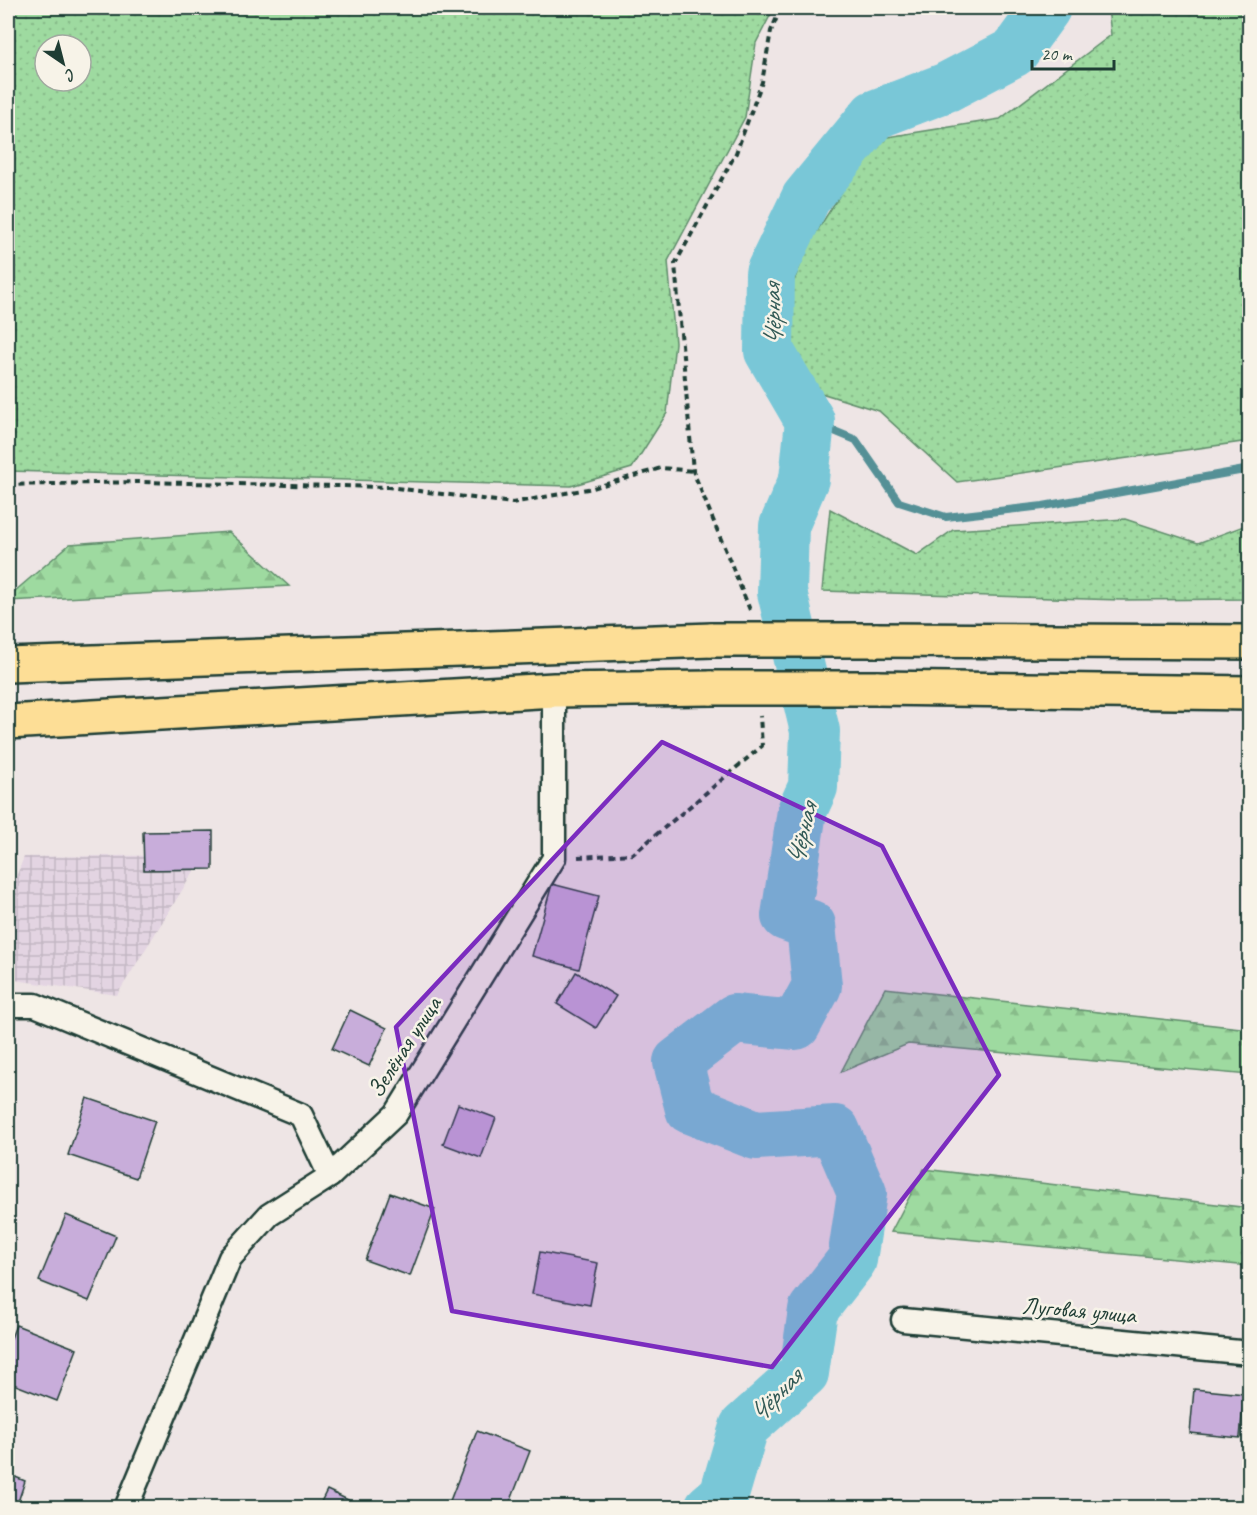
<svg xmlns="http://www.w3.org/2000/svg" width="1257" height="1515" font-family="Caveat,sans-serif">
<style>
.industrial{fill:url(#industrial-grid)}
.grass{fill:url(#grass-dots);stroke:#5e8c6a;stroke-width:1.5;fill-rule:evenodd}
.forest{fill:url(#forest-firs);stroke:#5e8c6a;stroke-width:1.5}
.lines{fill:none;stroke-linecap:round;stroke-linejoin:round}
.stream{stroke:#559096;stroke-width:8}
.river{stroke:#79c7d7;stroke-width:50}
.building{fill:#c8adda;stroke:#1f3d34;stroke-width:1.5}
.minor-casing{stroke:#1f3d34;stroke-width:27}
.primary-casing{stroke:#1f3d34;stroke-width:38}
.path{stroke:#1f3d34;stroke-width:4;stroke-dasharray:6 4.5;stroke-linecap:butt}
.minor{stroke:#f7f3e8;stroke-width:22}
.primary{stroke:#fdde96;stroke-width:33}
.primary-bridge-casing{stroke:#1f3d34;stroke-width:38;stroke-linecap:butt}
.primary-bridge{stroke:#fdde96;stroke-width:33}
.marked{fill:#7b2cbf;fill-opacity:0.2;stroke:#7b2cbf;stroke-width:4.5;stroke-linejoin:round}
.labels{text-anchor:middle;stroke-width:5;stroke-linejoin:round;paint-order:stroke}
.street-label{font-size:24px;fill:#1f3d34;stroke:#f7f3e8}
.water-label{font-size:26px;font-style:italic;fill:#315955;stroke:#f7f3e8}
</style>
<defs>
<pattern id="industrial-grid" width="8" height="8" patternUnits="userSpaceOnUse" patternTransform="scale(1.5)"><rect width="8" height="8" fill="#e3d4e2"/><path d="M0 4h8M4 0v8" fill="none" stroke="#c2b7c2"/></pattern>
<pattern id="grass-dots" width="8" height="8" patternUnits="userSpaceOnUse" patternTransform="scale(1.5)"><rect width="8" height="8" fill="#9edaa0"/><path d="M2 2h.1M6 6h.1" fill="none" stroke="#88bc8a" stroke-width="1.8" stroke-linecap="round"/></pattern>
<pattern id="forest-firs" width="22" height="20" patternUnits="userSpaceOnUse" patternTransform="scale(1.5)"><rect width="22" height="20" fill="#9edaa0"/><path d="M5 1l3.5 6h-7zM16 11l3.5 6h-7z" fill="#88bc8a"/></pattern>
</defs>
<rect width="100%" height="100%" fill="#eee5e5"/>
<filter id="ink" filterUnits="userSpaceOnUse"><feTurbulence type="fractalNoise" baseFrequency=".0167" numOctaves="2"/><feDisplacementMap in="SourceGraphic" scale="12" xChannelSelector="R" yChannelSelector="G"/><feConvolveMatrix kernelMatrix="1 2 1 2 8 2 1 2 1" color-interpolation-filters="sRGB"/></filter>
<g filter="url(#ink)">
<polygon class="industrial" points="204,855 117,995 8,979 8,897 24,857"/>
<g class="grass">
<path d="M8,8h766l-18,35 -11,74 -77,144 7,82 -8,70 -35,55 -61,18 -563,-15zM45,45h36v36h-36z"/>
<polygon points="1108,8 1249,8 1249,441 957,482 879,411 805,388 773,331 810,242 875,139 1000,119 1111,35"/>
<polygon points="830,509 917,555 953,530 1125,519 1198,543 1249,524 1249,599 1121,600 822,591"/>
</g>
<g class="forest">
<polygon points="229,532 289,586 8,601 8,597 70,544"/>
<polygon points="885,988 1249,1029 1249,1075 908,1044 841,1072"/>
<polygon points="924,1169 1249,1208 1249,1266 891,1232"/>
</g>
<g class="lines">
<polyline class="stream" points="810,421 856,440 899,502 946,517 1043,506 1250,469"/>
<polyline class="river" points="709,1508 724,1495 744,1427 804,1373 813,1310 852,1260 862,1193 835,1130 756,1135 690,1109 678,1062 734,1019 796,1025 817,986 811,925 786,916 802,811 813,787 815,731 782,592 784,526 804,479 810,421 769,351 770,273 806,198 874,115 947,87 1014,52 1046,8"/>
</g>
<g class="building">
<polygon points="213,831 213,869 144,870 143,832"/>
<polygon points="552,884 599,896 579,969 532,956"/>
<polygon points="576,972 616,996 596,1028 557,1004"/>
<polygon points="350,1010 387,1028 369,1066 332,1049"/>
<polygon points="87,1098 155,1121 136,1178 68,1155"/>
<polygon points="458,1104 496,1118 481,1158 443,1144"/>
<polygon points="390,1193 435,1209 410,1276 365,1260"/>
<polygon points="66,1215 116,1236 89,1301 39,1281"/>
<polygon points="540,1252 598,1263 590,1305 532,1294"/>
<polygon points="16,1325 77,1349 57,1401 8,1382 8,1346"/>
<polygon points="1194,1389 1244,1394 1240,1438 1190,1433"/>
<polygon points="477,1431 530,1451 508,1508 452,1508 448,1506"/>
<polygon points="8,1474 25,1481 16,1508 8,1508"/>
<polygon points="327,1490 365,1508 318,1508"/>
<polygon points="892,1500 940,1502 939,1508 892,1508"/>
</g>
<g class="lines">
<g class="minor-casing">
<g id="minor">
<polyline points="8,1005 35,1005 301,1115 330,1176"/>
<polyline points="903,1320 1250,1353"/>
<polyline points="126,1508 230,1258 269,1215 330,1176 396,1114 554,858 554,690"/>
</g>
</g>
<g class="primary-casing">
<g id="primary">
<polyline points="875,640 1250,642"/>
<polyline points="8,665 712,640"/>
<polyline points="876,688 1250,693"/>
<polyline points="8,722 554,690 712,688"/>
</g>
</g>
<g class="path">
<polyline points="8,485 139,482 388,487 512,503 593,488 661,468 693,471"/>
<polyline points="750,610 693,471 675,264 736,153 762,82 771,31 781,8"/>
<polyline points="578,857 633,854 762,746 760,716"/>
</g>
<use href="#minor" class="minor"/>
<use href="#primary" class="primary"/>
<g class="primary-bridge-casing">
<g id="primary-bridge">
<polyline points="712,640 875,640"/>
<polyline points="712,688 876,688"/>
</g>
</g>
<use href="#primary-bridge" class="primary-bridge"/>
</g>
</g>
<path class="marked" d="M662,742l220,104 117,229 -227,292 -320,-56 -56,-284z"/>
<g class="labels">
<g class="street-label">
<text transform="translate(404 1047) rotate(-57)" y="8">Зелёная улица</text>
<text transform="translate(1079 1310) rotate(5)" y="8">Луговая улица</text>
</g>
<g class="water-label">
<text transform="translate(772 315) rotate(-92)" y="9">Чёрная</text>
<text transform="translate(801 834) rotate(-77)" y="9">Чёрная</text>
<text transform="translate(775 1395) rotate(-46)" y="9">Чёрная</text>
</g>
</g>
<rect width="1257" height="1515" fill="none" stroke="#f7f3e8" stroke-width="30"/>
<rect x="15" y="15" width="1227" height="1485" fill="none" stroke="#1f3d34" stroke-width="2" filter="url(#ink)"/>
<g transform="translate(63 63) rotate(145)"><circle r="28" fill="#f7f3e8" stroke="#a1aaa0" stroke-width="1.5"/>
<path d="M0-4.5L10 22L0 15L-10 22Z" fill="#1f3d34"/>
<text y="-9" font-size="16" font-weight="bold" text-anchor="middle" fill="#1f3d34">С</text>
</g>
<path d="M1032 60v9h82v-9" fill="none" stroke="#1f3d34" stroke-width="3"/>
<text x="1041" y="60" font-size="18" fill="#1f3d34" stroke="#f7f3e8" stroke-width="4.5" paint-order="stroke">20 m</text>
</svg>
